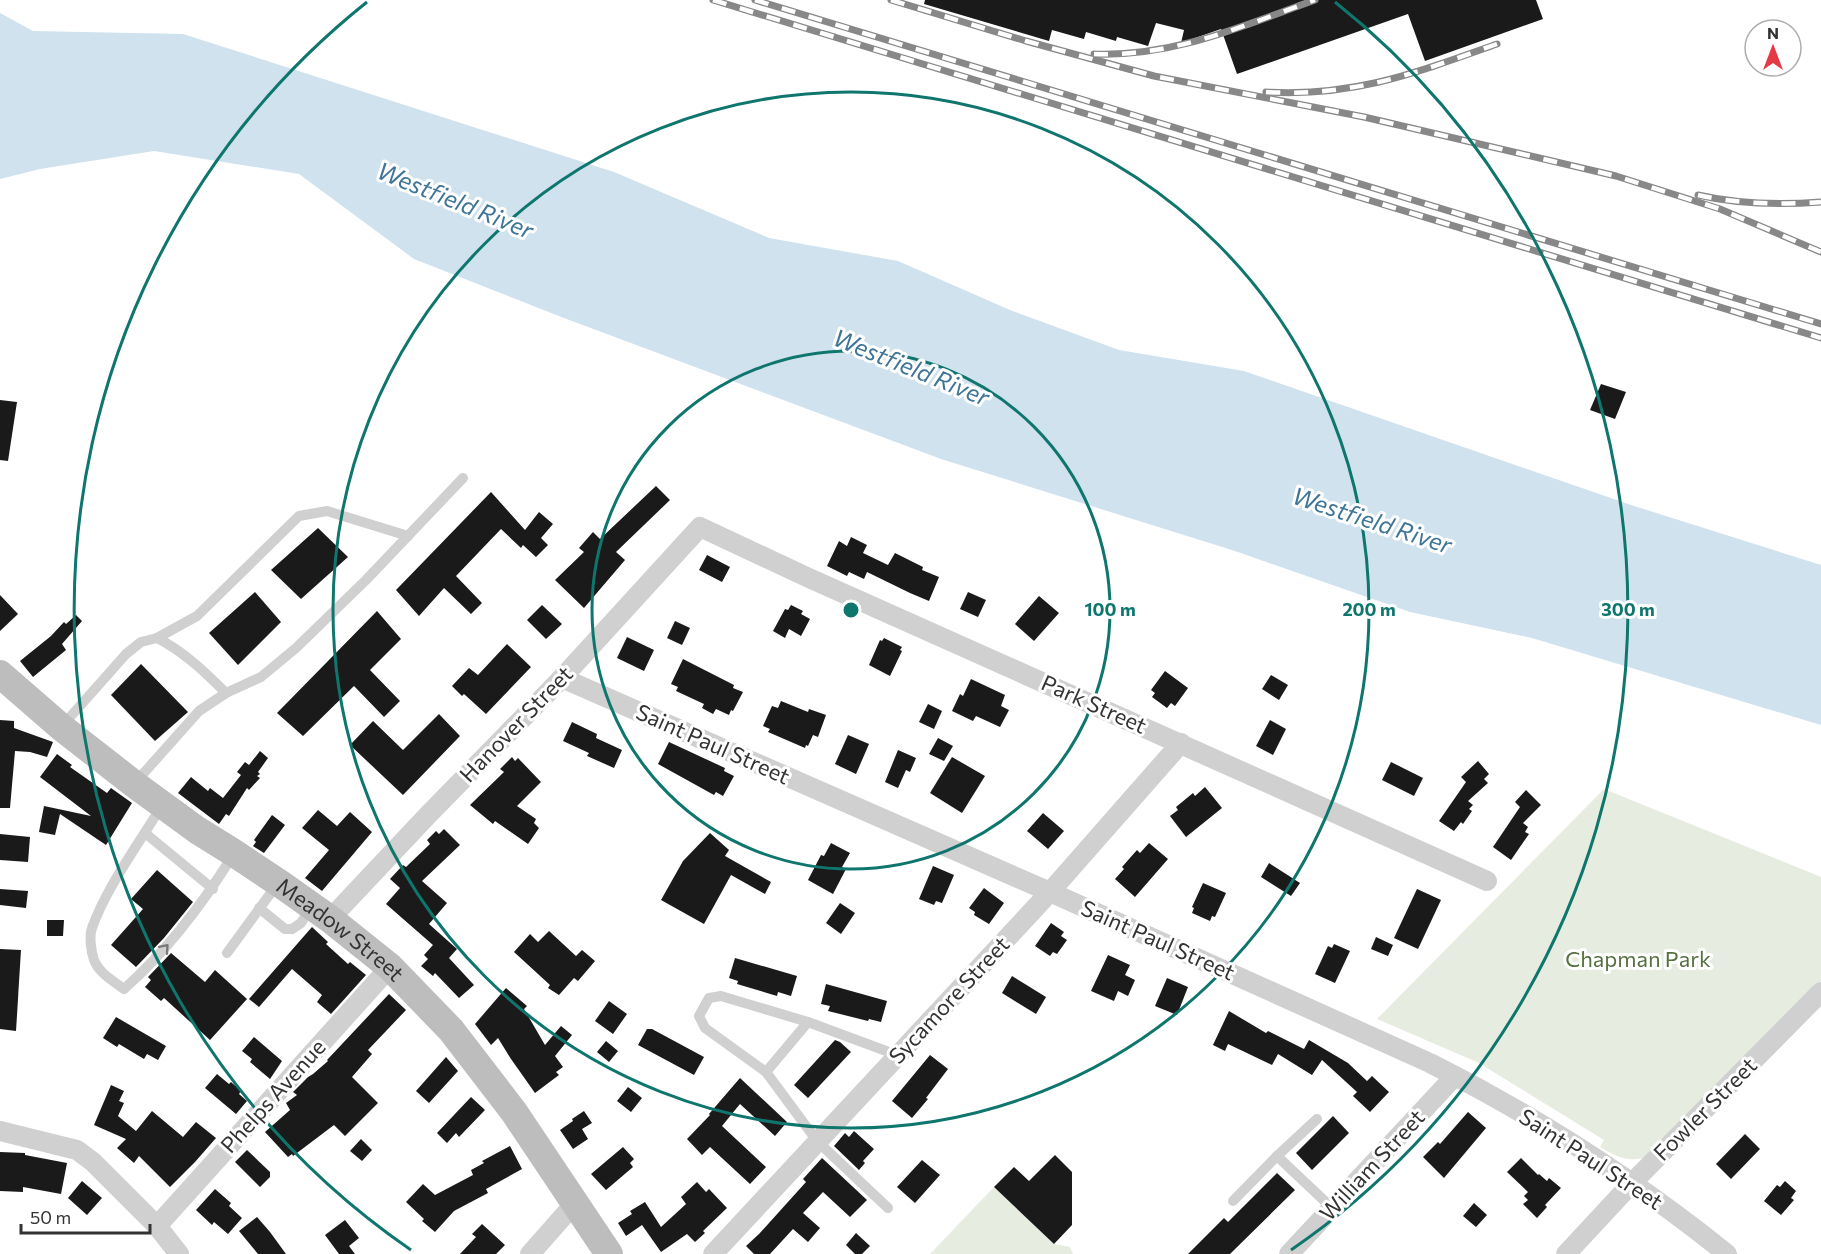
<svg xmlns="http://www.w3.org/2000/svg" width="1821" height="1254" font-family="Commissioner,sans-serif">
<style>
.green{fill:#e6ecdf}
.water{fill:#cfe2ee}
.building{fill:#1a1a1a}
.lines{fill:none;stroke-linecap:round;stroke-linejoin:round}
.lane{stroke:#d0d0d0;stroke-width:10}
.street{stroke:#d0d0d0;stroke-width:20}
.secondary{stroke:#bdbdbd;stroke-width:28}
.rail-casing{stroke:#888;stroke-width:7}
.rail{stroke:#fff;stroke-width:4.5;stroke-dasharray:14;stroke-linecap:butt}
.oneway{stroke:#7a7a7a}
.ring{fill:none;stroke:#0f766e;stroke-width:3}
.labels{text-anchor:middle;stroke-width:6;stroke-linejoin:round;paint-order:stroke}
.street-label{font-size:22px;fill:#333;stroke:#fff}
.park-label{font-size:22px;fill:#56703f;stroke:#fff}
.water-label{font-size:24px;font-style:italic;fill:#3f7597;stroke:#fff}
.centre{fill:#0f766e;stroke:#fff;stroke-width:3}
.ring-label{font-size:18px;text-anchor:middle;font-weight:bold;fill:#0f766e;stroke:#fff;stroke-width:6;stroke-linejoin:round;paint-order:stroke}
</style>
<rect width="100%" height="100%" fill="#fff"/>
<g class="green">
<path d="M1604,789l217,88v104l-178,177c-17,4 -28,-2 -43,-11l4,-7 -125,-77 -102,-44z"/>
<polygon points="994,1187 1054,1244 1070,1247 1073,1254 930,1254"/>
</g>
<polygon class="water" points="0,13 33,31 183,34 614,172 769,238 898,261 1010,310 1119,350 1244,371 1631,505 1821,565 1821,725 1532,638 1410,612 1235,551 941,459 564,318 414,259 299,174 154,151 40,169 0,179"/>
<g class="building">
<polygon points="925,0 1536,0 1543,19 1425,61 1408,14 1237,74 1221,29 1181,43 1184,30 1156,23 1148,46 1117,37 1116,41 1086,32 1084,39 1052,30 1049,41 924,4"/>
<polygon points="1601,384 1626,392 1615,419 1590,410"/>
<polygon points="0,400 17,402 8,461 0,460"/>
<polygon points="656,486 670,500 616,552 625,560 584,608 555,580 584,552 579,548 593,532 600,539"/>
<polygon points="491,492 525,530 539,512 553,524 541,538 548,545 536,557 523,545 521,548 501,529 456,576 482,603 471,614 444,588 419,616 396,590"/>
<polygon points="318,528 348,557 301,599 271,570"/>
<polygon points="851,537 867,545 863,553 888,565 895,553 923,567 922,570 939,577 929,601 910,593 867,572 864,579 849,572 847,576 827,566 839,541 847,546"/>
<polygon points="707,555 730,567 722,582 699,570"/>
<polygon points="255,592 281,622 238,665 209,633"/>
<polygon points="968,592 986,600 978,617 960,609"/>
<polygon points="0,595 18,614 0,631"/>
<polygon points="1039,596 1059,613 1034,641 1015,624"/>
<polygon points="542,605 562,624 546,639 527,620"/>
<polygon points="791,605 803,611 801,614 810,619 801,636 789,629 785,638 773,631 785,609 788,610"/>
<polygon points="377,611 401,639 370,670 400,701 384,717 354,686 303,736 277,713"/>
<polygon points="76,615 82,621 62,644 66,650 33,677 20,661 51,636 64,622 66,624"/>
<polygon points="675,621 690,628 682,645 667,638"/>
<polygon points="627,637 654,650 644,671 617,658"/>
<polygon points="884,638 902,647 900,650 902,651 890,676 869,665 880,640 882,641"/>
<polygon points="507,644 531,667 486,714 464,694 462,696 452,686 469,668 478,675"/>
<polygon points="683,659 734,685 733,688 743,692 733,711 731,710 729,715 716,709 713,714 702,708 704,704 676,691 678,687 671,684"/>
<polygon points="141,664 188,712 155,741 111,695"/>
<polygon points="1165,671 1188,688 1175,706 1171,703 1167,708 1152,697 1155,693 1151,690"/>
<polygon points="1271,675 1288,685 1279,700 1262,689"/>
<polygon points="971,679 1005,695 1001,706 1009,710 1000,727 976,716 973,721 952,711 960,694 963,696"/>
<polygon points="781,701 808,712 809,709 826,715 818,737 813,735 808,746 806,745 805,748 768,732 770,729 763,726 772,706 778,708"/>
<polygon points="928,704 942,711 934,729 919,722"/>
<polygon points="439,714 460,736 403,795 350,745 373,721 403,750"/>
<polygon points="0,720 14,721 14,728 53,742 47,757 30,752 15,751 10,808 0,808"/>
<polygon points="1270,720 1286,729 1273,755 1256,746"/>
<polygon points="572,722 597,734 596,738 622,750 614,768 587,756 589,753 563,741"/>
<polygon points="848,735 869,744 856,774 835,764"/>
<polygon points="938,738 953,746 944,761 929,754"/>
<polygon points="669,742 725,768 724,771 734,776 723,796 716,792 714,795 658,764"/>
<polygon points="898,750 916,758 910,772 906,770 898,788 885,782"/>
<polygon points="260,751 268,758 258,772 260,774 257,776 260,778 249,790 247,788 229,816 226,814 219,824 178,793 191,777 208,791 210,788 223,798 241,775 237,772 245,762 249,765"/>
<polygon points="57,754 72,765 70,767 107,793 111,788 132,803 106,845 60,814 55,835 39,832 44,806 91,816 40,777"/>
<polygon points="512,757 515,761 518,758 541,782 517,806 536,819 534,823 539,828 528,844 495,821 493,824 470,805 504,772 500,769"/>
<polygon points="952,757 985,776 962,813 930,793"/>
<polygon points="1478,761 1489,774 1484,779 1488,783 1468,801 1473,805 1469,809 1472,811 1463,824 1461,822 1454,831 1439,821 1466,782 1461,777"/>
<polygon points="1391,762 1423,778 1414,796 1382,780"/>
<polygon points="1205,787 1222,808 1186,837 1170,816 1178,810 1176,807 1193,793 1195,796"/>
<polygon points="1526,790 1541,805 1523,823 1528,827 1525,832 1529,834 1511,860 1493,847 1520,807 1515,802"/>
<polygon points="318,810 337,826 350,812 372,832 322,891 305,878 329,850 302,828"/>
<polygon points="1043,813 1064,831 1048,849 1027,831"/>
<polygon points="272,815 285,825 264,853 253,846 256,842 254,840"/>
<polygon points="444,829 460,845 422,881 447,903 429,924 457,949 449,958 474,985 459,998 435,973 433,976 421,966 428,959 424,955 433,945 386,904 400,888 390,879 403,865 406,867 430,844 427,840 436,831 439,834"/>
<polygon points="710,833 729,850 725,856 771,882 765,894 731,875 704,924 661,900 683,861"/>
<polygon points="0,834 30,837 28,862 0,860"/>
<polygon points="831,843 850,853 842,867 846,869 833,894 808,880 821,855 824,856"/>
<polygon points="1149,843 1168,859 1135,897 1115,879 1124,869 1122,867 1137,850 1140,853"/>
<polygon points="1269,863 1300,883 1291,896 1261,877"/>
<polygon points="933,866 954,875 942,903 936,901 934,905 919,899"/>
<polygon points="157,870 193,902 164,938 136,967 111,945 143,909 131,899"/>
<polygon points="1203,883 1226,893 1215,917 1212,916 1210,921 1192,913 1194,908 1192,907"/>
<polygon points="984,888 1004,903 989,924 974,915 975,912 969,908"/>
<polygon points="0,889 28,891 26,908 0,905"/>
<polygon points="1417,889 1441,900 1418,949 1394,938"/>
<polygon points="840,903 855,913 841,934 826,923"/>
<polygon points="47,920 64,920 63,936 47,936"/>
<polygon points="1051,923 1064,932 1061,936 1067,940 1057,954 1053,952 1050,956 1035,946"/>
<polygon points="312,927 328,942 326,944 348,964 350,962 366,975 331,1014 317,1002 322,995 292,969 259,1007 249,999"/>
<polygon points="549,931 576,956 582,950 595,961 578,981 574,978 559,995 548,988 550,985 514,952 530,934 538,942"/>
<polygon points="1376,937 1393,945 1388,956 1371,949"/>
<polygon points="1334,944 1350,951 1335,983 1315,974 1328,946 1332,948"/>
<polygon points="0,949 21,950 16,1031 0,1029"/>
<polygon points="171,953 205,982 215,970 247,999 210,1040 164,998 161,1001 145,987 151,980 148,977"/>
<polygon points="1108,955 1130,965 1125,975 1135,980 1128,996 1118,991 1114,1001 1091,991"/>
<polygon points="735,958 797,976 791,996 778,992 777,996 737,984 738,981 729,978"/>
<polygon points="1012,976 1046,997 1036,1014 1002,993"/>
<polygon points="1167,978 1188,987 1177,1015 1155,1006"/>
<polygon points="826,984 887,1001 881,1022 869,1019 868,1021 828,1011 830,1006 821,1004"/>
<polygon points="506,988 527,1006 524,1009 545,1045 561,1026 572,1035 555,1056 563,1067 556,1072 559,1075 535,1093 511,1059 498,1038 491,1045 475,1024"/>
<polygon points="389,994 406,1010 368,1050 372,1054 352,1077 378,1103 345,1136 334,1125 293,1156 292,1154 288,1157 265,1132 290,1110 286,1103 297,1095 293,1092 308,1077 313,1074 328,1061 327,1060"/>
<polygon points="609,1001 627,1014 613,1034 595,1021"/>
<polygon points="1229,1011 1266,1033 1268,1031 1304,1049 1309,1040 1348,1063 1367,1081 1372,1076 1389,1092 1370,1112 1353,1096 1357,1092 1322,1060 1312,1075 1278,1054 1272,1065 1228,1044 1225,1051 1213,1045"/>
<polygon points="116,1017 166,1046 158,1060 147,1054 144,1059 119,1044 117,1047 103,1038"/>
<polygon points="647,1029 652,1029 704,1057 694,1075 638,1045"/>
<polygon points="254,1037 282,1061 270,1079 250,1062 252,1059 242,1051"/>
<polygon points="835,1040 840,1042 851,1052 808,1098 794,1085"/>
<polygon points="606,1041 618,1051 609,1062 597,1052"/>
<polygon points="930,1055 948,1069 926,1098 928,1099 912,1118 892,1101"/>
<polygon points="446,1057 458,1071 429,1103 416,1091"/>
<polygon points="217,1074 229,1084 231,1082 241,1091 239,1094 247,1101 236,1114 205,1088"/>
<polygon points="740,1078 787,1122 775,1136 740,1104 722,1126 766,1167 750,1184 710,1147 702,1155 687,1139 710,1115 709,1114"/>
<polygon points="111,1085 124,1091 119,1101 124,1103 118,1116 136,1131 152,1111 183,1137 196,1122 216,1138 195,1162 170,1187 139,1156 134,1163 117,1148 126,1139 94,1125"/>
<polygon points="628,1087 642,1098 631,1112 617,1101"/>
<polygon points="471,1097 485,1110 459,1137 456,1133 447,1143 437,1133"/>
<polygon points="584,1111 592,1123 582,1129 588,1139 573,1149 560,1130 573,1121 572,1119"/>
<polygon points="1468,1112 1486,1128 1444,1178 1423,1157 1438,1142 1440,1144"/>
<polygon points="1333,1116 1349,1133 1312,1170 1296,1153"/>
<polygon points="854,1131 874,1149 863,1161 865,1163 859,1170 834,1146 845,1133 849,1137"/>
<polygon points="1745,1134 1760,1149 1731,1179 1716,1164"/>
<polygon points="361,1139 372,1150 362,1161 350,1151"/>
<polygon points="510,1146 522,1169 486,1189 488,1193 454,1211 435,1232 422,1221 424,1219 406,1202 423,1184 435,1195 473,1175 471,1170 484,1163 482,1161"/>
<polygon points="623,1147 634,1159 630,1163 633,1167 606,1190 591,1174"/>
<polygon points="247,1150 270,1172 270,1177 260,1187 235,1162"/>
<polygon points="0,1152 25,1153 25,1155 67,1163 61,1194 23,1187 23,1192 0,1191"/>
<polygon points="1055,1155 1072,1172 1072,1225 1054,1244 994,1187 1014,1167 1029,1181"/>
<polygon points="822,1158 867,1200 850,1217 823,1192 803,1213 820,1228 808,1242 793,1229 770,1254 754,1254 746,1246 759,1234 806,1182 803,1179"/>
<polygon points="1521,1158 1538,1175 1539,1174 1547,1181 1549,1178 1561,1188 1545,1205 1547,1207 1537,1218 1523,1204 1528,1200 1524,1196 1528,1192 1507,1172"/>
<polygon points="922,1160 940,1175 915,1203 897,1187"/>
<polygon points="1277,1173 1295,1190 1230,1254 1188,1254 1224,1218 1228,1222"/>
<polygon points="82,1181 102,1198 87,1215 68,1198"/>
<polygon points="1785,1181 1796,1191 1791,1198 1794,1200 1781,1215 1764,1201 1777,1185 1780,1187"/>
<polygon points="697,1182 706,1192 709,1189 727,1208 703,1231 705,1233 695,1242 687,1234 661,1252 642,1225 626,1236 618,1223 632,1214 630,1211 645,1202 661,1227 686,1204 681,1197"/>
<polygon points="215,1189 231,1203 229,1206 242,1218 228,1234 214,1222 212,1225 196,1210"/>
<polygon points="1474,1203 1487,1215 1476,1227 1463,1216"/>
<polygon points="257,1217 270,1232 286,1254 258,1254 239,1231"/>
<polygon points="345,1220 359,1238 349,1246 355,1254 339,1254 325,1235"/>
<polygon points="482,1224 505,1245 496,1254 460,1254 476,1237 472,1234"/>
<polygon points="856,1233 870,1246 862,1254 855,1254 846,1245"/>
</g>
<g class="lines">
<g class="lane">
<polyline points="157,638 197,616 299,516 327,511 408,536"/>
<polyline points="226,693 261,677 296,648 366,580 463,478"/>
<path d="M63,725l63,-71 15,-12 16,-4c26,13 48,34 69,55l-27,18 -65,73"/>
<path d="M162,805c-23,39 -55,81 -70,123 -3,9 -1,23 2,32 5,13 19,21 30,29 44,-39 78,-84 109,-134"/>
<polyline points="145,833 213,889"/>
<polyline points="259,908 285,929 292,929 301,923 311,907"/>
<polyline points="227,953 278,883"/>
<polyline points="766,1072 808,1022"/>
<polyline points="1317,1119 1277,1156 1332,1208"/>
<polyline points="1233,1201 1277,1156"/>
<polyline points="888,1208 817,1141 766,1072 705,1028 699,1016 709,998 721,996 808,1022 897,1055"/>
</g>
<g class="street">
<path d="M562,678l488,214 380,171c105,53 205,117 297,191"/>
<polyline points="330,919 427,816 562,678 700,527 809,578 1487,881"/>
<polyline points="0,1131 77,1150 93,1162 157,1226 179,1254"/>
<polyline points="157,1226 390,967"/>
<polyline points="530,1254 575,1203"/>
<polyline points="713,1254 1050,892 1181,743"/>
<polyline points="1289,1254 1455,1076"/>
<polyline points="1566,1254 1632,1183 1821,992"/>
</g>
<path class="secondary" id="s1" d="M0,674l61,53 73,57 63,46 37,23 48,32 48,34 60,48 61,63 63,82 95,142"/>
<g class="rail-casing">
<g id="rail">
<polyline points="713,0 1821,338"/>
<polyline points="755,0 1821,324"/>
<polyline points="891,0 1026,41 1154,76 1364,117 1616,176 1720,209 1821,252"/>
<path d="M1094,54c80,3 148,-28 221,-54"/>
<path d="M1266,92c89,5 149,-19 231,-48"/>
<path d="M1698,195c39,9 83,10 123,7"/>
</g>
</g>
<use href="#rail" class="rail"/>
</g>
<defs><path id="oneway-chevron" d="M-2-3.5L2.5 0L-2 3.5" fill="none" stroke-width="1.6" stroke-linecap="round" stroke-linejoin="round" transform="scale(1.5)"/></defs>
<use class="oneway" href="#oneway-chevron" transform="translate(165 948) rotate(-49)"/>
<g class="ring">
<circle cx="851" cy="610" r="259"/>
<circle cx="851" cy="610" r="518"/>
<path d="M411 1250A777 777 0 0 1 367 2M1335 2A777 777 0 0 1 1291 1250"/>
</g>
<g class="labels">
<g class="street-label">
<text transform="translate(1094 704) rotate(24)" y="8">Park Street</text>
<text transform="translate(516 724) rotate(-46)" y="8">Hanover Street</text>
<text transform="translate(713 744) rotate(24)" y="8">Saint Paul Street</text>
<text dy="8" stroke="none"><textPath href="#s1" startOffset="426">Meadow Street</textPath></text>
<text transform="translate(1158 940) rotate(24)" y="8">Saint Paul Street</text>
<text transform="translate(949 1000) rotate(-47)" y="8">Sycamore Street</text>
<text transform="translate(273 1096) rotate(-48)" y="8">Phelps Avenue</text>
<text transform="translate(1705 1109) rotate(-45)" y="8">Fowler Street</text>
<text transform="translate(1591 1159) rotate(33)" y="8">Saint Paul Street</text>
<text transform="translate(1372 1165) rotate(-47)" y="8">William Street</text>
</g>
<g class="park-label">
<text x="1638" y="967">Chapman Park</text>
</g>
<g class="water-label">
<text transform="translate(455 201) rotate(22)" y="8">Westfield River</text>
<text transform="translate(911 368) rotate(22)" y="8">Westfield River</text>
<text transform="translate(1372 521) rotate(18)" y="8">Westfield River</text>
</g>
</g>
<circle cx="851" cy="610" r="9" class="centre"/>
<g class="ring-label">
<text x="1110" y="616">100 m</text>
<text x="1369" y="616">200 m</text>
<text x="1628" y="616">300 m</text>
</g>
<g transform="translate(1773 48)"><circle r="28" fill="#ffffff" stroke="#adadad" stroke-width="1.5"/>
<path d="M0-4.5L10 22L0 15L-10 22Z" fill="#e63946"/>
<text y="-9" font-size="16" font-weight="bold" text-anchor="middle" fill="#333333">N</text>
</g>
<path d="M21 1224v9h129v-9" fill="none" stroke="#333333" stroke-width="3"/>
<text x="30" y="1224" font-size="18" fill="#333333" stroke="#ffffff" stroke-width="4.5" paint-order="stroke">50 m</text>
</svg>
